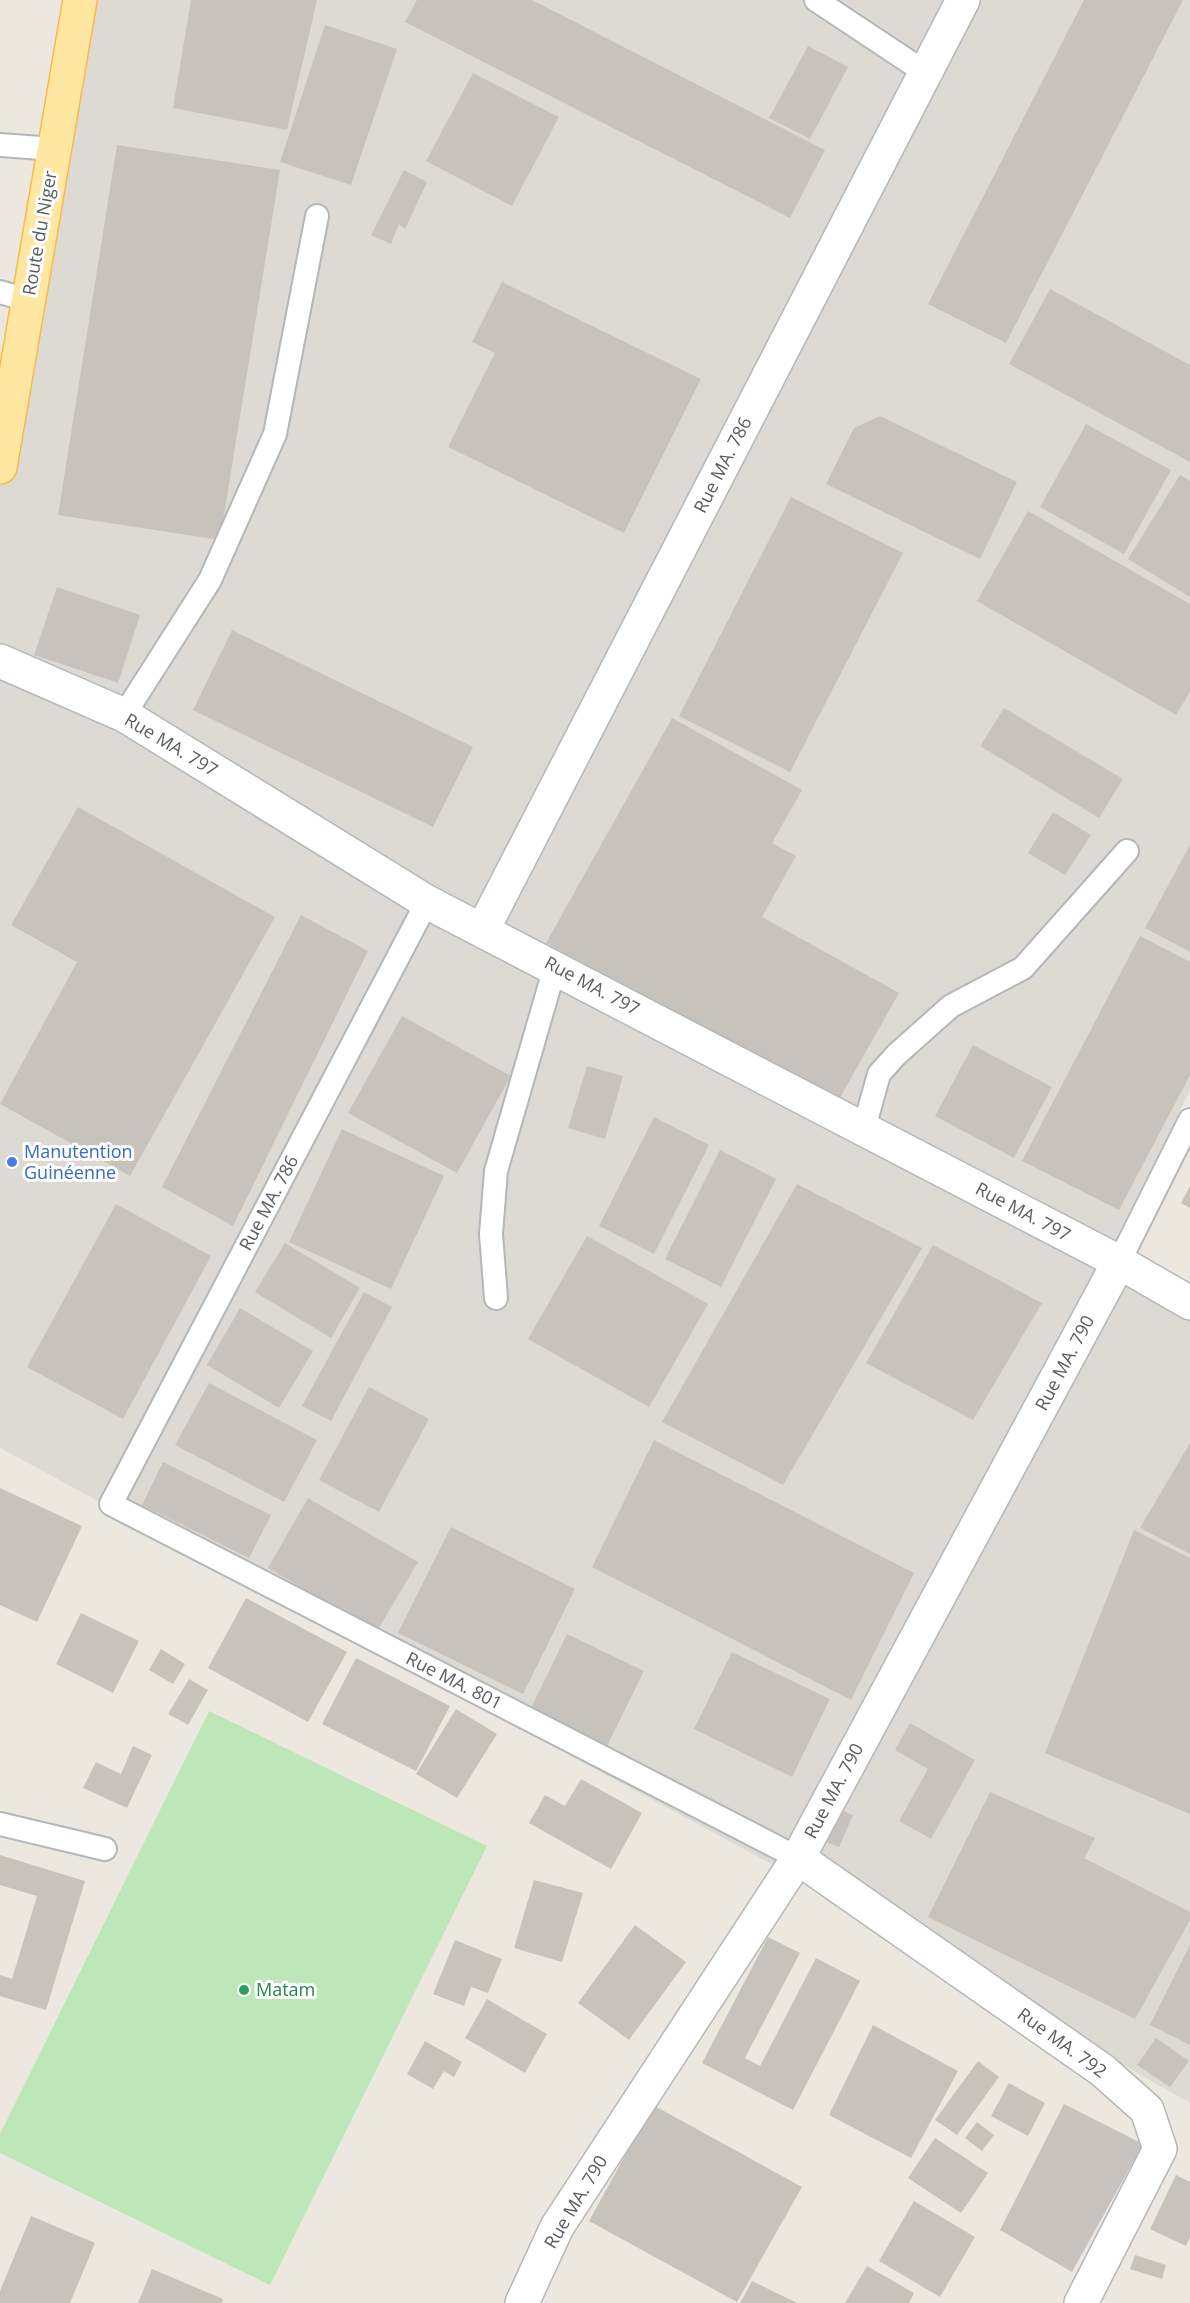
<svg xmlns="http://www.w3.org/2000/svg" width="1190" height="2303" font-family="'Open Sans',sans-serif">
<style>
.industrial{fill:#dddad4}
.green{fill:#bde7b9}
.building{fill:#c7c3bc}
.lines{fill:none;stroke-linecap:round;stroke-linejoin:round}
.service-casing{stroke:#b2b7bb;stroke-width:26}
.minor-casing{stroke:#b2b7bb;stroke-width:36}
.primary-casing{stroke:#fbb849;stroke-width:36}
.service{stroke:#fff;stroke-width:22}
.minor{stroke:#fff;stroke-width:33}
.primary{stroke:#ffe7a1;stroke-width:33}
.shop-dot{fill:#3f7fe0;stroke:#fff;stroke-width:2}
.leisure-dot{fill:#2e9e5b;stroke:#fff;stroke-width:2}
.labels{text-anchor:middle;stroke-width:6;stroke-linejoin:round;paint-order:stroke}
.street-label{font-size:18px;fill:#585d61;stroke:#fff}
.shop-label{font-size:18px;fill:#366cbe;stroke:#fff;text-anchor:start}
.leisure-label{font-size:18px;fill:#27864d;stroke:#fff;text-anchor:start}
</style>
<rect width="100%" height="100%" fill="#ede8df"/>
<polygon class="industrial" points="80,0 1190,0 1190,1091 1117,1236 1132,1252 1190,1284 1190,2103 777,1867 0,1448 0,446"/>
<polygon class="green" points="209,1711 487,1846 270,2285 0,2153 0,2134"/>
<g class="building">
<polygon points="191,0 317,0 287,130 173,108"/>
<polygon points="417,0 532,0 825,150 790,218 405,22"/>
<polygon points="1084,0 1183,0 1006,343 928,304"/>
<polygon points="325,25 397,49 351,185 280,162"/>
<polygon points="808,46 848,67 810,139 769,118"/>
<polygon points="473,73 559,117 512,206 426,161"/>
<polygon points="117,145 280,170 220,540 58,515"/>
<polygon points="404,170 427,182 405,229 399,224 391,244 371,235"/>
<polygon points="502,282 701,379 624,533 448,447 495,353 472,342"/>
<polygon points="1050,289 1190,365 1190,462 1009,364"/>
<polygon points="880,416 1017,482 980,559 826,484 854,428"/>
<polygon points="1086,424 1171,470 1124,554 1040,507"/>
<polygon points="1180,475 1190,481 1190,597 1128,559"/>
<polygon points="791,497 903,553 790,772 679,716"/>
<polygon points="1028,511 1190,604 1190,692 1176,715 977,601"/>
<polygon points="57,587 140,615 118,683 34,655"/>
<polygon points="232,630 473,747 433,827 193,710"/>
<polygon points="1004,708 1123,779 1099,818 980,746"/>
<polygon points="672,718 802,790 772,843 796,856 762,917 899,993 837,1103 546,943"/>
<polygon points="78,807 275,917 130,1176 0,1104 77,962 11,925"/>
<polygon points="1053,812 1091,835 1065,875 1028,853"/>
<polygon points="1190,845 1190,952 1145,928"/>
<polygon points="301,915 368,951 233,1226 162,1187"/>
<polygon points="1140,936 1190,962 1190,1075 1119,1210 1022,1161"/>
<polygon points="402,1016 511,1076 457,1173 348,1113"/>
<polygon points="973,1045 1052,1087 1014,1158 935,1116"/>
<polygon points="587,1066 623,1076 605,1139 568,1128"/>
<polygon points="654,1117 709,1145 654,1254 599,1226"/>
<polygon points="342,1129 444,1176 391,1289 289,1242"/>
<polygon points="720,1150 776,1179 721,1287 665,1259"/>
<polygon points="797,1184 922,1248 783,1485 662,1422"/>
<polygon points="1190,1186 1190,1208 1181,1203"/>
<polygon points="116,1204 211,1256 123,1419 27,1367"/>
<polygon points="587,1236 708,1304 649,1407 528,1339"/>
<polygon points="285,1243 360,1288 331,1338 255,1292"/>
<polygon points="933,1245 1042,1303 973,1420 866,1363"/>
<polygon points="364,1292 392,1307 331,1421 302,1406"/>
<polygon points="240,1308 313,1351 279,1408 207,1365"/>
<polygon points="209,1383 317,1440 284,1502 175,1445"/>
<polygon points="369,1387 429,1419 379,1512 319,1480"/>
<polygon points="654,1440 914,1573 851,1700 592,1567"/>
<polygon points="1190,1443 1190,1554 1140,1528"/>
<polygon points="163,1462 271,1515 249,1558 142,1505"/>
<polygon points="0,1488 82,1526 37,1622 0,1605"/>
<polygon points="308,1498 418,1562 377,1631 268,1568"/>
<polygon points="451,1527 575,1589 523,1694 398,1633"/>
<polygon points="1134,1530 1190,1558 1190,1814 1045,1753"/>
<polygon points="246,1598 347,1652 308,1722 208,1668"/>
<polygon points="81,1613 139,1641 113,1693 56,1664"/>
<polygon points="567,1634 644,1671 607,1746 531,1708"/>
<polygon points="161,1649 185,1664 173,1684 149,1670"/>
<polygon points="732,1652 830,1699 792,1777 694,1729"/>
<polygon points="356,1658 450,1706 416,1771 322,1724"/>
<polygon points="189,1679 208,1690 188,1725 168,1714"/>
<polygon points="456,1709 497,1734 457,1798 416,1774"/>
<polygon points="910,1723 975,1760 931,1839 899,1821 928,1769 895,1750"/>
<polygon points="133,1746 152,1755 127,1808 83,1788 96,1762 121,1774"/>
<polygon points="581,1779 642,1813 611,1869 529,1823 545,1795 565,1806"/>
<polygon points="990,1792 1095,1838 1084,1858 1190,1912 1190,1920 1135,2019 928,1917"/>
<polygon points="834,1807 853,1815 839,1847 821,1840"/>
<polygon points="0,1855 85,1881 46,2010 0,1996 0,1975 12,1979 37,1896 0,1885"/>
<polygon points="534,1880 583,1893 562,1962 514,1948"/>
<polygon points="635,1925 686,1962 629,2040 578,2003"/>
<polygon points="768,1937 800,1953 745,2058 760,2066 816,1958 860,1981 793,2110 702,2063"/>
<polygon points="455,1940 502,1959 488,1993 471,1987 464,2006 433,1994"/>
<polygon points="1190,1945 1190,2045 1150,2025"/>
<polygon points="487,1999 547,2034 525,2073 465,2038"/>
<polygon points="873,2025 958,2071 911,2158 829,2115"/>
<polygon points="1156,2038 1189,2061 1170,2087 1137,2065"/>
<polygon points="425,2041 462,2062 454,2077 444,2071 433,2089 407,2074"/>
<polygon points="978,2061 999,2077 957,2135 935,2120"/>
<polygon points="1009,2083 1045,2103 1028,2136 991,2116"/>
<polygon points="1064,2104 1143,2144 1072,2272 1000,2230"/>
<polygon points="653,2105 802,2187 737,2302 589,2221"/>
<polygon points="977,2122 994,2135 982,2151 965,2138"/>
<polygon points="935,2138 988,2173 961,2213 908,2178"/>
<polygon points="1176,2175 1190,2182 1190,2237 1186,2246 1150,2229"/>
<polygon points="914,2201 975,2237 940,2297 879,2261"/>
<polygon points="31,2216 95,2243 70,2303 0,2303 0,2291"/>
<polygon points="1135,2255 1166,2265 1162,2279 1130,2269"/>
<polygon points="867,2266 914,2293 909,2303 845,2303"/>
<polygon points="152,2269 223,2299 222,2303 138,2303"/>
<polygon points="752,2281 797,2303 740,2303"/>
</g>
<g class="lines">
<g class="service-casing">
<g id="service">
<polyline points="816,0 926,73"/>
<polyline points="0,145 54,149"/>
<polyline points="0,292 28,300"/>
<polyline points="124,715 210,580 275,434 317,216"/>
<polyline points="427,902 111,1504 798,1858"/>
<polyline points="864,1128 879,1074 896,1055 951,1006 1023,968 1127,851"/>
<polyline points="1119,1262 1190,1120"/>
<polyline points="496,1298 491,1234 496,1171 555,967"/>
<polyline points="0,1824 105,1849"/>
</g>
</g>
<g class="minor-casing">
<g id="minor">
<polyline points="0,661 124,715 427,902 1119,1262 1190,1303"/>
<polyline points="483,929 963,0"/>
<polyline points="798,1858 1102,2070 1147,2110 1160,2149 1081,2303"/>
<polyline points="522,2303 557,2227 798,1858 1119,1262"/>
</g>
</g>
<g class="primary-casing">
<polyline id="primary" points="0,467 80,0"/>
</g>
<use href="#service" class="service"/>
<use href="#minor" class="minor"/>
<use href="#primary" class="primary"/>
</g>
<circle class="shop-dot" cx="12" cy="1162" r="6"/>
<circle class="leisure-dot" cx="244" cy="1990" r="6"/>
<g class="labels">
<g class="street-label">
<text transform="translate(40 233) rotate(-80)" y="6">Route du Niger</text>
<text transform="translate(723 465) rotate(-63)" y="6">Rue MA. 786</text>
<text transform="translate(171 745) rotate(31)" y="6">Rue MA. 797</text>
<text transform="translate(592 986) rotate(28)" y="6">Rue MA. 797</text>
<text transform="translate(269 1203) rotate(-62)" y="6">Rue MA. 786</text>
<text transform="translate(1023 1212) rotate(28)" y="6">Rue MA. 797</text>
<text transform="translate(1065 1363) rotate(-62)" y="6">Rue MA. 790</text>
<text transform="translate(454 1681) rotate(27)" y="6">Rue MA. 801</text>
<text transform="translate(834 1791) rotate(-62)" y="6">Rue MA. 790</text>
<text transform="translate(1062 2043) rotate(36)" y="6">Rue MA. 792</text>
<text transform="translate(576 2202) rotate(-59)" y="6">Rue MA. 790</text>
</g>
<g class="shop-label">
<text x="24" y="1158">Manutention<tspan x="24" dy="21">Guinéenne</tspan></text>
</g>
<g class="leisure-label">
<text x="256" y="1996">Matam</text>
</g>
</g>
</svg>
